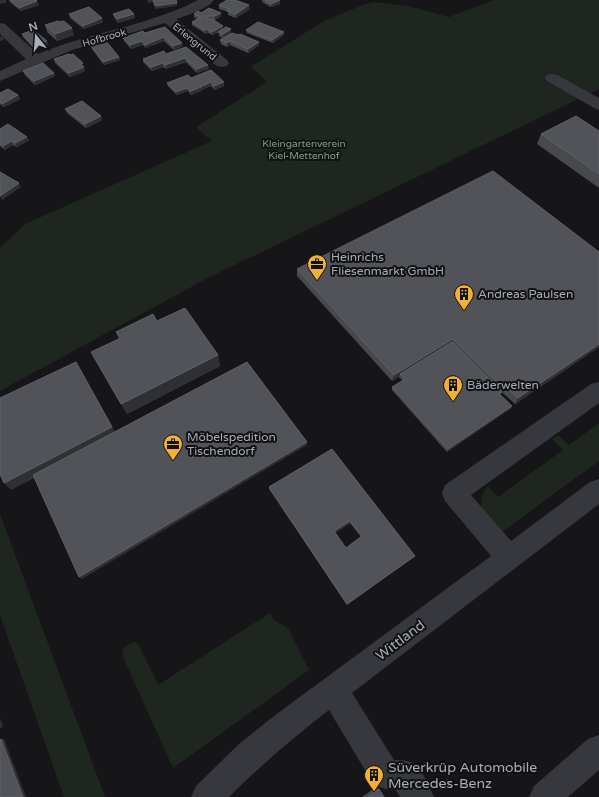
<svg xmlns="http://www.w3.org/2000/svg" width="599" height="797" font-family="'Varela Round',sans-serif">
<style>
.green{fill:#1e261f}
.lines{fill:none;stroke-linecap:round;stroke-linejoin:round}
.minor{fill:#37383d;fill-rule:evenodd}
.wall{fill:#47494d;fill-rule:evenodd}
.shaded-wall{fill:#2f3033}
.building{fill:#525359;stroke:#5f6168;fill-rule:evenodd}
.labels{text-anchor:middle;stroke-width:4;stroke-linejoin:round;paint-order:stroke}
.far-street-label{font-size:10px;fill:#a8adb8;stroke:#111113}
.far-park-label{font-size:10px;fill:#7fa381;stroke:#111113}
.poi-label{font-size:12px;fill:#a8adb8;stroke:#111113;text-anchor:start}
.near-street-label{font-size:14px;fill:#a8adb8;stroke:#111113}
.near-poi-label{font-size:14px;fill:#a8adb8;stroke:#111113;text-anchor:start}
</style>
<rect width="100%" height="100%" fill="#161618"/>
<g class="green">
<polygon points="494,0 599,0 599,89 204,280 0,391 0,248 25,224 212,141 196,127 267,82 251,67 324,21 365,4 375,2 408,6 449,17"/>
<path d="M599,423v38l-97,71c-15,-16 -30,-25 -14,-46l10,11 65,-47 -11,-11 6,-4 11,10z"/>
<polygon points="0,514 105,797 64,797 0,615"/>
<path d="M270,613l4,7 14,8 21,42 -136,98 -50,-111c-2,-9 3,-13 12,-15l4,3 19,40z"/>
</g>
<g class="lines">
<g class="minor">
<path d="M198,0h16c-5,8 -28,16 -38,19l51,41 2,3 -2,3 -5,1 -5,-1 -52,-43 -93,27 -72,31v-10l26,-12 -26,-25v-11l5,1 33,30c52,-22 110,-28 160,-54z"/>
<polygon points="552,74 557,75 599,98 599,110 594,108 547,81 545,78 547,75"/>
<path d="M599,382v21l-128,92 40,46 79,-59 9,-3v25l-247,189 42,67c6,0 16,0 22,5 7,6 14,24 18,32h-34l-4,-7 -11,-1 -11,-4 -45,-75c-35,27 -68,55 -100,87h-38l5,-11 43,-42 35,-28 217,-160 -46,-55 -3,-8 3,-8 146,-101z"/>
<polygon points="599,735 599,770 568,797 529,797 534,786 588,739"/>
</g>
</g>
<g class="wall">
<polygon points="9,0 36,0 39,5 21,11 10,2"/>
<polygon points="262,0 280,0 280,4 271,7 262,2"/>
<polygon points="219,5 250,9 236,18 228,15 228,12 219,9"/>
<polygon points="69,14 103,22 84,29 70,18"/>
<polygon points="113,14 134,14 135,18 118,23 114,17"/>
<polygon points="194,14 221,16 215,20 214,20 223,26 223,29 231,29 231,33 223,38 219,36 219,32 213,35 208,33 206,34 192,25 192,22 197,19 194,17"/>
<polygon points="45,25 74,35 57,41 47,32"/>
<polygon points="165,27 183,46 174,50 164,41 146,48 143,45 131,49 124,41 123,38 145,33"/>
<polygon points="246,30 284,32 284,35 273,43 247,33"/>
<polygon points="22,34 48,45 35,50 23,37"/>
<polygon points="238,35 259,45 248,53 230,45 227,47 221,44 220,40"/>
<polygon points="91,46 119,57 120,60 104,65 92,49"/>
<polygon points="186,47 209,69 197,73 186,62 166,69 163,67 152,71 143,62 143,59 166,54"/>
<polygon points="54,59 84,67 83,67 85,71 70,77 55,63"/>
<polygon points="23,71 54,73 55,76 35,85 25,75"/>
<polygon points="191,78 224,86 215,90 211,86 201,90 201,91 191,95 188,91 177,95 168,86 167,83"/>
<polygon points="0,93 18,95 20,99 4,107 0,104"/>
<polygon points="65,109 101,116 102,120 86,128 67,113"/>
<polygon points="0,129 29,140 17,147 13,145 5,150 0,146"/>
<polygon points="599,131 599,188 537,144 541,134"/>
<polygon points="297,269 599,347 515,404 503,393 500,394 512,406 510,409 447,452 392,390 392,387 403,381 399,377 392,381 297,276"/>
<polygon points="157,321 218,355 220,366 127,414 91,352 119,339 116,332"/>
<path d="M332,449l81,108 -66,48 -78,-116v-2zM350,523l11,14 -15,11 -11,-15z"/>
<polygon points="376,787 379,789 384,797 362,797"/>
</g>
<g class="shaded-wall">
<polygon points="0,0 6,0 6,3 0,4"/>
<polygon points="147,0 153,0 153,2 148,3"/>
<polygon points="280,0 280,4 271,7 271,4"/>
<polygon points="37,1 39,5 21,11 19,8"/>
<polygon points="177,3 177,6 155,9 155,6"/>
<polygon points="249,5 250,9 236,18 236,14"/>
<polygon points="221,13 221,16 215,20 215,16"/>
<polygon points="134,14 135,18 118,23 117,19"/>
<polygon points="102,18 103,22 84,29 83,26"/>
<polygon points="223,26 223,29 213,35 212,32"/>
<polygon points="72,28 74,35 57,41 55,34"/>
<polygon points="207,29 208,33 206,34 205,30"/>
<polygon points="231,29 231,33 223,38 223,34"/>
<polygon points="284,32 284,35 273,43 272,40"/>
<polygon points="2,36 4,40 0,41 0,37"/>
<polygon points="164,37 164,41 146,48 145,45"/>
<polygon points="47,41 48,45 35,50 33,46"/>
<polygon points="142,41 143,45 131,49 130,45"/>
<polygon points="230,41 230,45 227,47 227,43"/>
<polygon points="259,42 259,45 248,53 248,49"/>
<polygon points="182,43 183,46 174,50 173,46"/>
<polygon points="119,57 120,60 104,65 103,62"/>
<polygon points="185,58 186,62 166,69 165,65"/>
<polygon points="83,63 84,67 81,68 80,64"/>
<polygon points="163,63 163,67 152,71 151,67"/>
<polygon points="208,65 209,69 197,73 197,69"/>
<polygon points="84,67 85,71 70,77 69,73"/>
<polygon points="54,73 55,76 35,85 34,81"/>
<polygon points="211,82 211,86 201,90 201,91 191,95 191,91 200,87"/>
<polygon points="224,82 224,86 215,90 214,86"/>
<polygon points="187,88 188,91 177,95 176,92"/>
<polygon points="18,95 20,99 4,107 2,104"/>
<polygon points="101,116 102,120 86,128 85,124"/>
<polygon points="27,137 29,140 17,147 15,143"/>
<polygon points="12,141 13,145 5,150 3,146"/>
<polygon points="19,183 21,187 2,200 0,196"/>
<polygon points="453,339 451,345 400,374 399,377 392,381 394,375"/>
<polygon points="599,344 599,347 515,404 518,398"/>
<polygon points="218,355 220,366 127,414 121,404"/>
<polygon points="76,362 117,435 11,490 4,483"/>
<polygon points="506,387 503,393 498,396 504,389"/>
<polygon points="512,406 510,409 447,452 448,449"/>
<polygon points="307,442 307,445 82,579 79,577"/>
<polygon points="350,521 350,523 334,533 334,531"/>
<polygon points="415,556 413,557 347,605 347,604"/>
<polygon points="0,718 3,726 0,729"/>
<polygon points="1,739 4,739 26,797 23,797"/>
</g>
<g class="building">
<polygon points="10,0 36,0 37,1 19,8"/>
<polygon points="153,0 176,0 177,3 155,6"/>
<polygon points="227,0 235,0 249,5 236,14 227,11 230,9 219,5"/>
<polygon points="265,0 280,0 271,4"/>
<polygon points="89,7 102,18 83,26 69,14"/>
<polygon points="209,8 221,13 215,16 208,16 205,18 210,20 212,19 223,26 212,32 207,29 205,30 192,22 201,17 194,14 198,11 201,13"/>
<polygon points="129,9 134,14 117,19 113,14"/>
<polygon points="58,21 60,22 64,21 72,28 55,34 45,25"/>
<polygon points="258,22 284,32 272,40 246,30"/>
<polygon points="165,27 182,43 173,46 164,37 145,45 142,41 130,45 123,38 143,31 145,33"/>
<polygon points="226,27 231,29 223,34 218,32"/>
<polygon points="33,30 47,41 33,46 22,34"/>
<polygon points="232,33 238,35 240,34 259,42 248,49 230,41 227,43 220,40"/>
<polygon points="106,41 119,57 103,62 91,46"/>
<polygon points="186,47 208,65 197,69 185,58 165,65 163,63 151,67 143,59 164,51 166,54"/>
<polygon points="69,54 70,55 73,54 83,63 80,64 84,67 69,73 54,59"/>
<polygon points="43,63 54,73 34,81 23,71"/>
<polygon points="211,70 224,82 214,86 211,82 200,87 201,87 191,91 187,88 176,92 167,83 188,75 191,78"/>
<polygon points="8,89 18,95 2,104 0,102 0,93"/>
<polygon points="82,101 101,116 85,124 65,109"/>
<polygon points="576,116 599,131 599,174 541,134"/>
<polygon points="8,124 27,137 15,143 12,141 3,146 0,144 0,129"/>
<polygon points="493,171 599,252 599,344 518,398 506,387 504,389 453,339 394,375 297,269"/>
<polygon points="0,172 19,183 0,196"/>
<polygon points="185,308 218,355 121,404 91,352 121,338 116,332 153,314 157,321"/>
<polygon points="452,342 502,392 499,394 512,406 448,449 392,387 405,379 400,374"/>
<polygon points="76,362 112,427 4,483 0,474 0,398"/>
<polygon points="247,362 307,442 79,577 33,475"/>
<path d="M332,449l83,107 -68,48 -78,-117zM350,521l12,15 -16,12 -12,-17z"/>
<polygon points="1,739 23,797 0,797 0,740"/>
<polygon points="379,789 384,797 368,797"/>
</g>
<defs>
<g id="office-pin" transform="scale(1)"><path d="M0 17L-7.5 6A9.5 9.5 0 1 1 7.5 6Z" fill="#f2b134" stroke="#111113"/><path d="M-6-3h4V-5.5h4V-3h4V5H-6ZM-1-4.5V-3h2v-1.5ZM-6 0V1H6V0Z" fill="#111"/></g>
<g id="building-pin" transform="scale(1)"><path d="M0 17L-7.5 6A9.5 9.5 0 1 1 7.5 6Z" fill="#f2b134" stroke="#111113"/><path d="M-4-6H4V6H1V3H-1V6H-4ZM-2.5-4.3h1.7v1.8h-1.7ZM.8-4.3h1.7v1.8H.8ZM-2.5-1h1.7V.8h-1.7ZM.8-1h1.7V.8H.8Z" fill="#111"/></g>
</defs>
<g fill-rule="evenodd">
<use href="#office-pin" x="317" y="264"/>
<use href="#building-pin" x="464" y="294"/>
<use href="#building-pin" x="453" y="385"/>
<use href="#office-pin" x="173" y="444"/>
<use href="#building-pin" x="374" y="775"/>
</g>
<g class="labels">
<g class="far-street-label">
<text transform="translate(104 37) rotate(-16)" y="4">Hofbrook</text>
<text transform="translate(195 41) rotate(39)" y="4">Erlengrund</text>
</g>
<g class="far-park-label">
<text x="304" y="147">Kleingartenverein<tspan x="304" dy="12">Kiel-Mettenhof</tspan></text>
</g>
<g class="poi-label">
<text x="331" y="261">Heinrichs<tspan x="331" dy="14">Fliesenmarkt GmbH</tspan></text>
<text x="478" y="298">Andreas Paulsen</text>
<text x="467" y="389">Bäderwelten</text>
<text x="187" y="441">Möbelspedition<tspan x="187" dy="14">Tischendorf</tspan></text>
</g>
<g class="near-street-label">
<text transform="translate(400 640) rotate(-37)" y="5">Wittland</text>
</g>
<g class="near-poi-label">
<text x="388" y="772">Süverkrüp Automobile<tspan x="388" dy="16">Mercedes-Benz</tspan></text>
</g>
</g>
<g transform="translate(36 36) rotate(343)" stroke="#111113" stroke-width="3" paint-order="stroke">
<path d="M0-3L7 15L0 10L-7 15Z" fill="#a8adb8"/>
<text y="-6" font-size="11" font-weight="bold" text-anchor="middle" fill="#a8adb8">N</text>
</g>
</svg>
